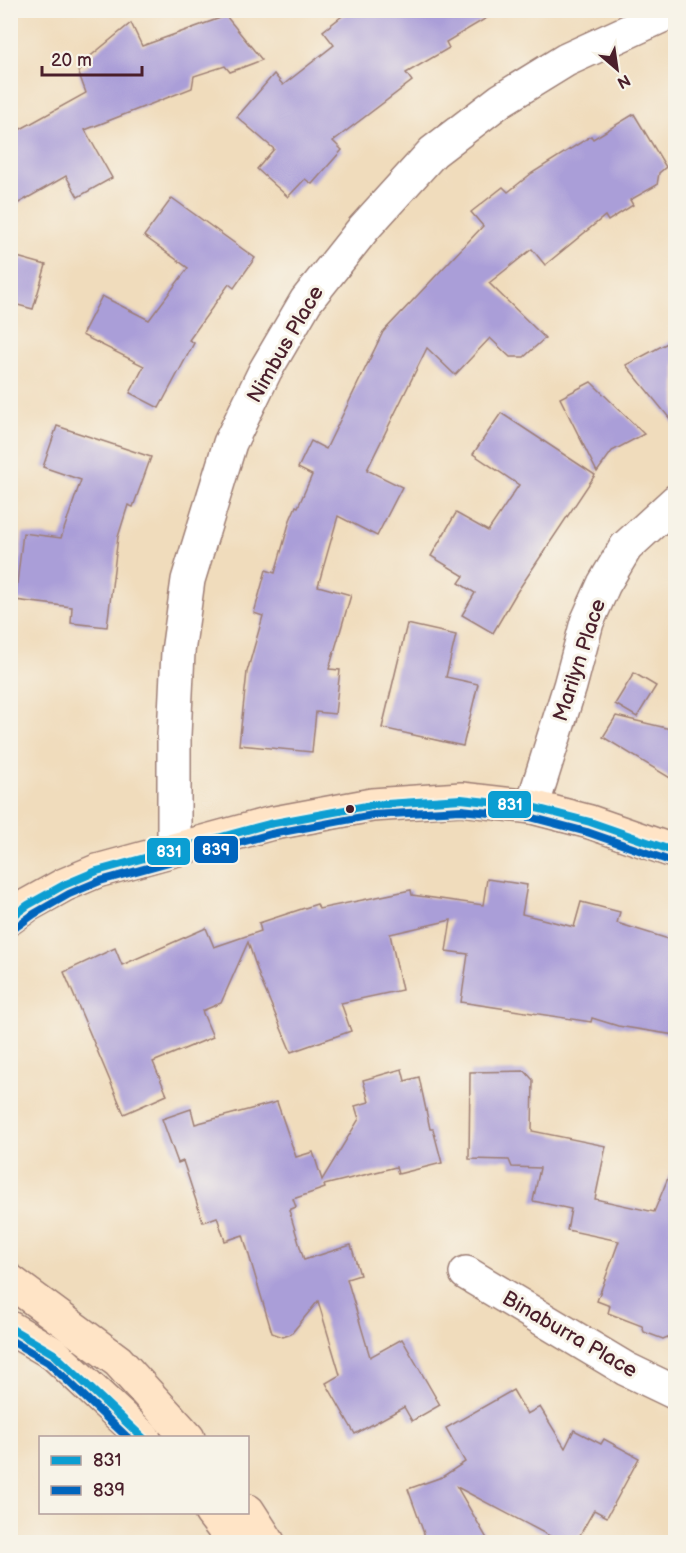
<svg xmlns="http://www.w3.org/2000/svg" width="686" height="1553" font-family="'Balsamiq Sans',sans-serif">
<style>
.building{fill:#aa9ed8}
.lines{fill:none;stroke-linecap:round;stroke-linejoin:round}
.street-casing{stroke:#9d7e74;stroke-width:36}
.secondary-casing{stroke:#9d7e74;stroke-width:36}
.street{stroke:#fff;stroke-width:33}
.secondary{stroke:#ffe4c6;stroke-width:33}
.bus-1-casing{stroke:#f7f3e8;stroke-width:12}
.bus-2-casing{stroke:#f7f3e8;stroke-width:12}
.bus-1{stroke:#0b9ed2;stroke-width:8}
.bus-2{stroke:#0065bd;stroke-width:8}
.bus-dot{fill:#4a1f2b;stroke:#f7f3e8;stroke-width:2}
.labels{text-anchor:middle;stroke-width:6;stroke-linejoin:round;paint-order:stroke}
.street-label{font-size:21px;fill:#4a1f2b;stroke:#f7f3e8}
.line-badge{stroke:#f7f3e8;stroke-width:2}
.badge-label{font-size:16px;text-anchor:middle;font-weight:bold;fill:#fff}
</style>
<rect width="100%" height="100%" fill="#f7f3e8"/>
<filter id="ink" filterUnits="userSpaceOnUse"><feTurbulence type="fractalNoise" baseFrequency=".0167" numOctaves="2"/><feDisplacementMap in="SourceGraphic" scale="12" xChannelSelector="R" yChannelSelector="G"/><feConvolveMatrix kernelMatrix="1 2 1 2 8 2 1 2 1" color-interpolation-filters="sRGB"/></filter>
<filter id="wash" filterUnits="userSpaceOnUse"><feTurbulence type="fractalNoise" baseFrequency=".008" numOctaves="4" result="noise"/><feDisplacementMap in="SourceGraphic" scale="24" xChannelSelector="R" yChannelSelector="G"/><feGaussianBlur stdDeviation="1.35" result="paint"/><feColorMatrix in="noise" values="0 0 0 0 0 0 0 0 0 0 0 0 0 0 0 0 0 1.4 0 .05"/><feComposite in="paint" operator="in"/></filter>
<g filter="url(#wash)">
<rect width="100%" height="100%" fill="#f0dcbc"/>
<g id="blocks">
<g class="building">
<polygon points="350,10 500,10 446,42 449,48 406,73 412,81 333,141 342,150 312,184 305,179 288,197 257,169 274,149 237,117 274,74 283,85 334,45 323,31"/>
<polygon points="226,16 262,60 230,72 225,66 194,76 192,88 85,130 112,178 78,197 66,176 10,208 10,135 86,93 78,71 89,66 87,59 131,23 142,46"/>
<polygon points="634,114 666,167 659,173 657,185 630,200 633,205 608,221 605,216 545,265 532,249 489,283 545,338 524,357 510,357 490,338 455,375 427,348 367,470 402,487 377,536 338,516 318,586 351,595 329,669 340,670 335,714 316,712 312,752 239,745 247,672 263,616 254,613 266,570 275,573 290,520 296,506 298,507 312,475 298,468 311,441 326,449 383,332 483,226 471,212 503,187 508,192 532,173 591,136 593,139"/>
<polygon points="172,198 255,258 234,288 229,284 189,340 194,343 159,408 130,393 144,366 82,335 102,296 149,320 188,268 144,236"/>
<polygon points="10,255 46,265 33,309 10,303"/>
<polygon points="675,339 675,425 626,365"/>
<polygon points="591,382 644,434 612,451 597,472 560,398"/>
<polygon points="501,413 595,475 517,592 493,633 462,615 475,593 459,583 464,576 431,556 456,513 488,531 519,485 473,454"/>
<polygon points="57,426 151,457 133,507 128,505 118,537 107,627 71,623 72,607 15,600 23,533 61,538 81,480 43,467"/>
<polygon points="407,624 456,635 446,677 478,684 463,746 382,728"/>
<polygon points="634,673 656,686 637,717 615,704"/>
<polygon points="616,716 675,730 675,781 603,737"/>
<polygon points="487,879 527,885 522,914 574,927 581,902 620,912 617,923 675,941 675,1035 618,1026 592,1018 591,1022 461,1002 468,954 446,951 451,920 390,934 402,990 341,1003 351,1031 291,1052 260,978 248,942 221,1003 202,1011 213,1037 153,1062 167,1095 124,1114 64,972 115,948 122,965 206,928 214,947 261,931 259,923 317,904 319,909 411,890 412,895 483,905"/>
<polygon points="402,1069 405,1081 419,1077 430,1129 433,1129 442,1163 398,1174 396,1167 324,1185 325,1188 293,1199 296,1207 289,1210 304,1260 351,1245 360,1275 347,1279 370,1357 402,1339 440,1405 412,1421 404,1407 355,1434 326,1383 340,1375 318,1301 291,1334 283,1337 272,1333 243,1235 225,1241 217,1217 203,1222 183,1161 178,1163 162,1119 191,1109 195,1124 277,1102 296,1157 313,1152 322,1180 359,1119 355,1106 369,1102 363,1080"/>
<polygon points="525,1071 533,1080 532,1131 606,1146 595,1199 654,1212 675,1161 675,1334 663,1339 644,1332 642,1326 608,1313 610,1306 597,1301 619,1241 567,1230 571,1209 533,1201 540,1168 512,1167 509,1160 469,1159 470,1072"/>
<polygon points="513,1390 527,1414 540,1407 565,1448 574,1430 601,1444 604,1439 639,1458 607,1517 594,1510 576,1542 561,1542 457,1487 489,1542 427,1542 408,1489 442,1477 465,1462 446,1428"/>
</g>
</g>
</g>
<g filter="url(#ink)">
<use href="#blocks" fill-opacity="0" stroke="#9d7e74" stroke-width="1.5"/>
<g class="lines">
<g class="street-casing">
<g id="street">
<polyline points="532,807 570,686 587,622 604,584 626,547 676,501"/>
<polyline points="174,848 174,735 178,652 188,580 230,443 265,371 306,301 364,228 433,152 501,100 566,60 675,10"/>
<polyline points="466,1273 626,1369 676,1393"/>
</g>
</g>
<g class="secondary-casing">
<g id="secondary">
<polyline points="10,918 28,905 64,885 97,871 269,824 372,805 461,799 532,807 590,822 676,852"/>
<polyline points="10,1281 118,1361 188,1438"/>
<polyline points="10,1328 54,1354 144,1438"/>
<polyline points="248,1511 268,1542"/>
<polyline points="211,1512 234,1542"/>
</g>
</g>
<use href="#street" class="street"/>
<use href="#secondary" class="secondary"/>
<g class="bus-1-casing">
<g id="bus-1">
<polyline points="10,918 28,905 64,885 97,871 269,824 372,805 461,799 532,807 590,822 676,852"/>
<polyline points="10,1328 54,1354 143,1438"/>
</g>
</g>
<g class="bus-2-casing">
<g id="bus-2">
<polyline points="16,927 34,914 69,894 100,881 271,834 373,815 461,810 530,817 587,832 673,862"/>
<polyline points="10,1340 48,1362 128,1438"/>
</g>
</g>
<use href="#bus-1" class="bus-1"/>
<use href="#bus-2" class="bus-2"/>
</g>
</g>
<circle class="bus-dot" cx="350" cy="809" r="5"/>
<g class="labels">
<g class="street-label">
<text transform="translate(285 344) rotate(-60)" y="7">Nimbus Place</text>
<text transform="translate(579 660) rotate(-72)" y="7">Marilyn Place</text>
<text transform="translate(570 1334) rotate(30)" y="7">Binaburra Place</text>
</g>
</g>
<g class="line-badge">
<rect x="487" y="790" width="45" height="29" rx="6" fill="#0b9ed2"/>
<rect x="193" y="835" width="46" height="29" rx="6" fill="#0065bd"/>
<rect x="146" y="837" width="45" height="29" rx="6" fill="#0b9ed2"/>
</g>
<g class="badge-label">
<text x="510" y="810">831</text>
<text x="216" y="855">839</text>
<text x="169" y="857">831</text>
</g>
<rect width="686" height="1553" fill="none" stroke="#f7f3e8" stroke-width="36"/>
<rect x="39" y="1436" width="210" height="78" fill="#f7f3e8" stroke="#b29e9c" stroke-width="1.5"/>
<rect x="51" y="1456" width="30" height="9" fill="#0b9ed2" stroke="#b29e9c" stroke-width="1.5"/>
<text x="93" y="1466" font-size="18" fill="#4a1f2b">831</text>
<rect x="51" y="1486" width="30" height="9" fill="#0065bd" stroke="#b29e9c" stroke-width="1.5"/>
<text x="93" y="1496" font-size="18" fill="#4a1f2b">839</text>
<g transform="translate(617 69) rotate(151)" stroke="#f7f3e8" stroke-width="4.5" paint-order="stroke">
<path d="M0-4.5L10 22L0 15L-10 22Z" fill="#4a1f2b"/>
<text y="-9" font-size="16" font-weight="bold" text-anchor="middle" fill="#4a1f2b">N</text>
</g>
<path d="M42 66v9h100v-9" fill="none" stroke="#4a1f2b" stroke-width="3"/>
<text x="51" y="66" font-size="18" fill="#4a1f2b" stroke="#f7f3e8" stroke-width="4.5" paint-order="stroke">20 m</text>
</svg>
